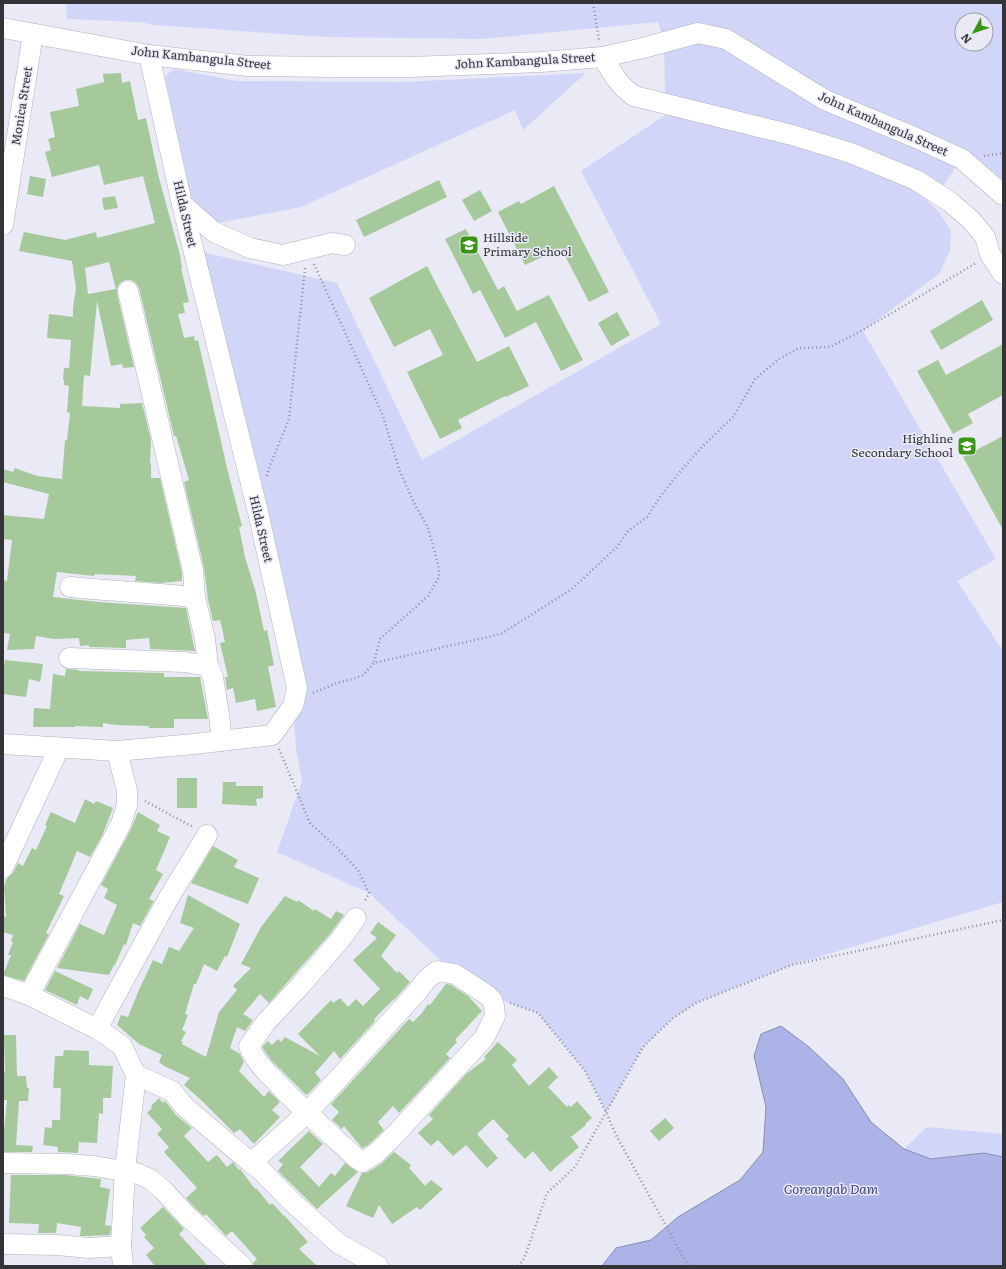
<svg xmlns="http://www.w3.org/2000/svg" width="1006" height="1269" font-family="Literata,serif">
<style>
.green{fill:#d1d6f9;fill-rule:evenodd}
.water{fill:#acb3e7;stroke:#888db2}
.building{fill:#a5c99b;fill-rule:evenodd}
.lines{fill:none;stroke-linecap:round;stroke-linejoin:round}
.minor-casing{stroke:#b0b2bc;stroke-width:21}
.path{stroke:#8e8f97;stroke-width:2.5;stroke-dasharray:1 3;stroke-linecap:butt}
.minor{stroke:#fff;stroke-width:20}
.labels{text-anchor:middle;stroke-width:3;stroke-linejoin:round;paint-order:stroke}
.street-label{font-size:12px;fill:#333338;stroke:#e9eaf5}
.poi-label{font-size:12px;fill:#333338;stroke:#e9eaf5;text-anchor:start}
.water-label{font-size:13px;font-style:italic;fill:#424484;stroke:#e9eaf5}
</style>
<rect width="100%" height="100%" fill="#e9eaf5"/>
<g class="green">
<path d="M66,3h937v192l-42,-35 -17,25 -65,-31 -214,-57 -1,-55 -6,-20 -177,17 -155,-2 -170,-12 -18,-3 -71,-3zM962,20h24v24h-24z"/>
<polygon points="173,69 237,81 401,82 586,73 523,130 515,110 301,207 218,223 192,201 165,77"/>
<polygon points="667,114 765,136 863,168 917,191 940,213 951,231 950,251 939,274 863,331 996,559 957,581 1003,651 1003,902 792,965 696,1003 672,1019 643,1047 606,1112 585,1071 538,1013 487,995 455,974 369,893 277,852 302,781 296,749 293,706 193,250 337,283 422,460 661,324 581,171"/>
<polygon points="927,1127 1003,1134 1003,1157 984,1153 931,1159 904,1149"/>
</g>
<polygon class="water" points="781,1026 809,1047 843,1079 871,1122 904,1149 931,1159 984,1153 1003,1157 1003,1266 602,1266 616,1248 651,1240 678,1217 740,1180 763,1152 766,1107 754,1056 761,1034"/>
<g class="building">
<path d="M121,73l1,10 8,-2 8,39 8,-2 12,56 22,81 2,13h-1l8,34 -6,1 2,10 -7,1 6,24 10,-2 1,5 3,-1 29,128 15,58 -3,1 6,30 11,36 8,38 3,-1 7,35 -6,2 8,40 -19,4 -2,-12 -19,4 -3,-15 -6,2 -2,-13h3l-8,-34 5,-1 -5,-22 -7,1 -5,-21 -4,-32 -20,-86 5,-2 -13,-44h-2l-35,-148 -3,-5 -5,-3h-6l-5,3 -3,5v5l17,74 -11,1 -1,-4 -11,2 -14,-65 -7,75 -6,-1 -2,31 38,2v-4l22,-1 9,37 -1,23h1v15h9l22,95v8l-22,2 -25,-2 1,-5 -41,-2 -1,2 -37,-4 -4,25 45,5 88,6 9,43 -45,-2 -1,-11 -23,2v8l-37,-1v-2l-9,1 -1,-8 -25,1 -18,-3 -2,13 -27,1 3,-16 -7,-1v-53l4,1 5,-41 -9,-1v-24l41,4 5,-25 -46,-12v-13l10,3 2,-4 22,8 25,3 3,-39h2l3,-27 -3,-1 2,-26 -5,-1v-5h-1l1,-12h5l2,-28 -24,-2 2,-24 24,3v-9l3,-20 -4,-27 -53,-10 5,-19 41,8 31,-8 1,6 58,-15 -12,-47 -39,9 -5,-20 -47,12 -7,-25 6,-2 -3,-11 7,-2 -5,-25 29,-6 -3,-17 28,-7 -1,-8zM109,262l7,27 -28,5 -3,-26z"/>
<polygon points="30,176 46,179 43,197 27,194"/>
<polygon points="439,180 447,197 364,237 356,220"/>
<polygon points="554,186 609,292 589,302 561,248 525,265 498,212 519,201 521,204"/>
<polygon points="480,190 492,211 474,221 462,200"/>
<polygon points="115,196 118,208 104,210 102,198"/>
<polygon points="466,229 498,290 504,286 517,311 549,295 583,360 561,371 536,322 505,338 480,290 473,294 445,239"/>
<polygon points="427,266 477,362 509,346 529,386 506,397 505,396 458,420 462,428 440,439 407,372 443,355 430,329 394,347 369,298"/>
<polygon points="982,300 993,320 941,350 930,331"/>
<polygon points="617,312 630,335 611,346 598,323"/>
<polygon points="1003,344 1003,395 968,414 973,423 953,434 917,371 938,360 946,375"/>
<polygon points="1003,436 1003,530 963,457"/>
<polygon points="5,660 43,664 40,682 29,679 26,697 3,694 3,672"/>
<polygon points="66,669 79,670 79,671 164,673 164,677 200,677 208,719 174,719 174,728 149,728 149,726 116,725 103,723 103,727 75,726 75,727 33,727 34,708 50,709 53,674 65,676"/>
<rect x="177" y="778" width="20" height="30"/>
<polygon points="223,782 236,782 236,786 263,786 263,798 256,799 257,806 222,804"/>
<polygon points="85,799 94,804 96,801 113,808 102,836 90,857 77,851 59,894 64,896 46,933 49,934 24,981 3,975 11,955 8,955 13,942 11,941 13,935 3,932 3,916 6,917 4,887 7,878 13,873 18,863 23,866 32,848 36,850 47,826 45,825 51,812 75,823"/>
<polygon points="138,812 160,825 157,831 170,837 156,870 163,874 149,899 154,901 140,926 133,923 126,945 124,944 115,965 114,965 109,975 57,968 80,924 104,935 117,905 104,898 108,889 101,885 131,829"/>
<polygon points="213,846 238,860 234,867 259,878 248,904 191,883"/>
<polygon points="188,895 240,924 227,957 225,956 217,971 204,964 196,984 194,984 185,1014 188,1015 182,1030 186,1032 181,1041 183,1042 182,1044 206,1057 219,1012 237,990 233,986 251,968 241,964 261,927 285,896 297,902 298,900 314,911 315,909 331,919 336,911 344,915 330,934 269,1003 260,994 243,1014 253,1020 245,1031 237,1027 230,1048 240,1054 244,1062 239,1071 264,1097 269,1091 280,1102 272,1110 280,1117 254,1144 240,1129 234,1133 201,1100 184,1085 190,1078 164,1066 159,1062 162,1055 139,1044 117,1025 121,1015 128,1017 138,992 153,960 162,964 169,947 179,951 194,928 180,923"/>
<polygon points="378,922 396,935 381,956 397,973 399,971 410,982 394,1000 394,999 374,1019 375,1021 340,1059 334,1051 315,1073 321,1080 310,1092 306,1095 271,1060 262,1047 268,1041 272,1045 278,1039 281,1042 285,1037 320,1056 298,1034 331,1000 333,1003 340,998 348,1007 356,999 363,1006 380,989 353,960 377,938 370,933"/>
<polygon points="55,971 93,989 88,1000 80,996 77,1005 45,990"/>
<polygon points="446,984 451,985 468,996 482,1011 455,1040 457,1042 446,1054 450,1058 399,1113 393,1106 378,1122 384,1130 368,1145 362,1148 344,1126 342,1129 332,1120 339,1112 331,1104 409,1019 413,1022 422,1013 428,1004 430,1005"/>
<polygon points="4,1035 16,1035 17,1076 26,1076 27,1088 29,1088 28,1101 19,1101 16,1145 33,1146 32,1152 3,1152 3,1131 4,1131 7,1100 3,1100 4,1072 5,1072"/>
<polygon points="498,1042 517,1060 512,1065 529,1086 549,1067 558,1077 548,1087 567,1107 569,1105 571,1107 577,1101 592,1118 585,1124 586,1125 571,1137 579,1147 550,1172 533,1151 525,1159 506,1139 509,1136 493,1119 477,1134 498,1158 487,1168 466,1145 453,1156 438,1140 431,1146 418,1133 433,1119 429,1115 467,1073 486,1059 484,1057"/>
<polygon points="64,1050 89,1051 89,1065 113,1066 111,1098 103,1098 103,1114 99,1113 97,1143 79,1142 78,1153 58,1152 58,1147 43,1145 45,1127 52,1128 52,1120 60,1120 61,1088 53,1088 55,1056 63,1056"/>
<polygon points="159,1098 163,1103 165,1101 176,1115 192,1128 184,1136 208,1162 217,1155 227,1167 233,1162 239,1170 240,1169 255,1189 256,1188 270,1205 272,1203 284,1216 284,1215 308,1242 299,1249 317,1266 253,1266 253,1263 257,1259 232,1231 226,1236 206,1214 204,1216 196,1209 186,1198 197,1188 164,1152 169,1147 157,1134 162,1129 147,1113 152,1108 151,1106"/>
<polygon points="665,1118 674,1128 659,1141 650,1131"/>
<polygon points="309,1131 323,1144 300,1167 319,1187 331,1173 335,1176 345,1163 358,1172 317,1209 278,1171 283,1164 278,1161"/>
<polygon points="394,1152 411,1165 409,1168 425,1186 431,1180 443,1189 420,1210 417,1207 392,1224 379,1205 373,1218 346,1206 362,1173 368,1172 381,1164"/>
<polygon points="11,1175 66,1175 101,1179 100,1187 110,1189 105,1225 111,1226 110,1235 89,1236 80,1236 81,1227 57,1223 56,1233 38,1233 39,1224 9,1223"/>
<polygon points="163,1207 184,1229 179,1234 208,1266 155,1266 146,1255 154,1248 144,1237 146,1235 140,1228"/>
</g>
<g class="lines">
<g class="minor-casing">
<g id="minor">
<polyline points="3,28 149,55 248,66 333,67 410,67 541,62 603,57 643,48 698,33 726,39 825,100 914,137 962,159 1003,195"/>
<path d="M603,57c9,16 16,29 31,39l158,39 59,18 65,27 34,22 21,18 14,17 5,17 13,20"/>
<polyline points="182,204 214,232 250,248 283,255 332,243 345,245"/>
<polyline points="3,225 33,34"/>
<polyline points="128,291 193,571 195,597 205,639 208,666 213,677 219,715 222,741"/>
<path d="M70,587c42,4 83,6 125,10"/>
<polyline points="69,658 184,662 208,666"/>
<polyline points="3,744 117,751 194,744 272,735 293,706 297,688 258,512 182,204 149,55"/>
<polyline points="3,868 59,748"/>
<polyline points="3,986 29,995 97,1029 108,1036 122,1046 136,1075 172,1091 184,1106 251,1163 261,1170 291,1201 338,1243 378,1266"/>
<polyline points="29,995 121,824 127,805 127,791 117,751"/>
<polyline points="97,1029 168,899 207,835"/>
<polyline points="3,1163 67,1164 94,1166 136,1173 150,1179 163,1190 188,1217 242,1266"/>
<path d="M251,1163l56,-50 110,-121 9,-12 11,-9 18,3 32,21 5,5 2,6 1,10 -11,22 -93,101 -16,15 -13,8 -7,-5c-25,-23 -51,-46 -74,-70 -12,-13 -26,-25 -32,-41l17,-24 35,-37 38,-44 17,-23"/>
<polyline points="3,1244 58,1245 89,1248 121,1246"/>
<polyline points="123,1266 121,1246 125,1170 136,1075"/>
</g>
</g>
<g class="path">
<polyline points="593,3 599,40"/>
<polyline points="984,156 1003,153"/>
<polyline points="314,264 383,416 399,469 414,503 428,528 439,568 439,577 428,596 380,639 374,662"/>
<polyline points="267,476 270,465 289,419 305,268"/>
<polyline points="313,693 337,683 353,679 363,675 374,663 501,634 572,589 617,547 628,531 647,517 660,497 678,474 701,448 734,416 755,379 779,359 799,348 830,347 863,330 976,263"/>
<polyline points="279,749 310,823 336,847 358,870 369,893 364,903"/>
<polyline points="145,801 193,827"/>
<polyline points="510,1003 538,1013 585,1071 606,1112 616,1135 688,1266"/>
<polyline points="518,1266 524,1259 547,1193 575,1167 643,1047 672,1019 696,1003 792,965 1003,920"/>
</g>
<use href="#minor" class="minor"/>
</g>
<defs>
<g id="school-square" transform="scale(1)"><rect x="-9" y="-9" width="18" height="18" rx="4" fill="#399614" stroke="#e9eaf5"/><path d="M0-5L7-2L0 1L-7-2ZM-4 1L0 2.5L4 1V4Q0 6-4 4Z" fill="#fff"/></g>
</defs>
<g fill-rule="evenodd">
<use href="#school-square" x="469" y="245"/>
<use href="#school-square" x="967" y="446"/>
</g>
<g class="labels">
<g class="street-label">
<text transform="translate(201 58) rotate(6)" y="4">John Kambangula Street</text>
<text transform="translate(525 61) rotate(-3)" y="4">John Kambangula Street</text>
<text transform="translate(22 106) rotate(-81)" y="4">Monica Street</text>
<text transform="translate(883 124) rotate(24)" y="4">John Kambangula Street</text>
<text transform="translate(185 214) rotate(77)" y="4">Hilda Street</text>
<text transform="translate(261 529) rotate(77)" y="4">Hilda Street</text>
</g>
<g class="poi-label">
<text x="483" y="242">Hillside<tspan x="483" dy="14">Primary School</tspan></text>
<text x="953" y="443" text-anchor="end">Highline<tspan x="953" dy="14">Secondary School</tspan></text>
</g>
<g class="water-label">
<text x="831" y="1194">Goreangab Dam</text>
</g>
</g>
<rect width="1006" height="1269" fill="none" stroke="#333338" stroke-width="8"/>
<g transform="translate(974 32) rotate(230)"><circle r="19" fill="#e9eaf5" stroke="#a0a1a9"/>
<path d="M0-3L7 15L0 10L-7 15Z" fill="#399614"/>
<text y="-6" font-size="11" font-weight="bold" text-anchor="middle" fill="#333338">N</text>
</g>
</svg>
